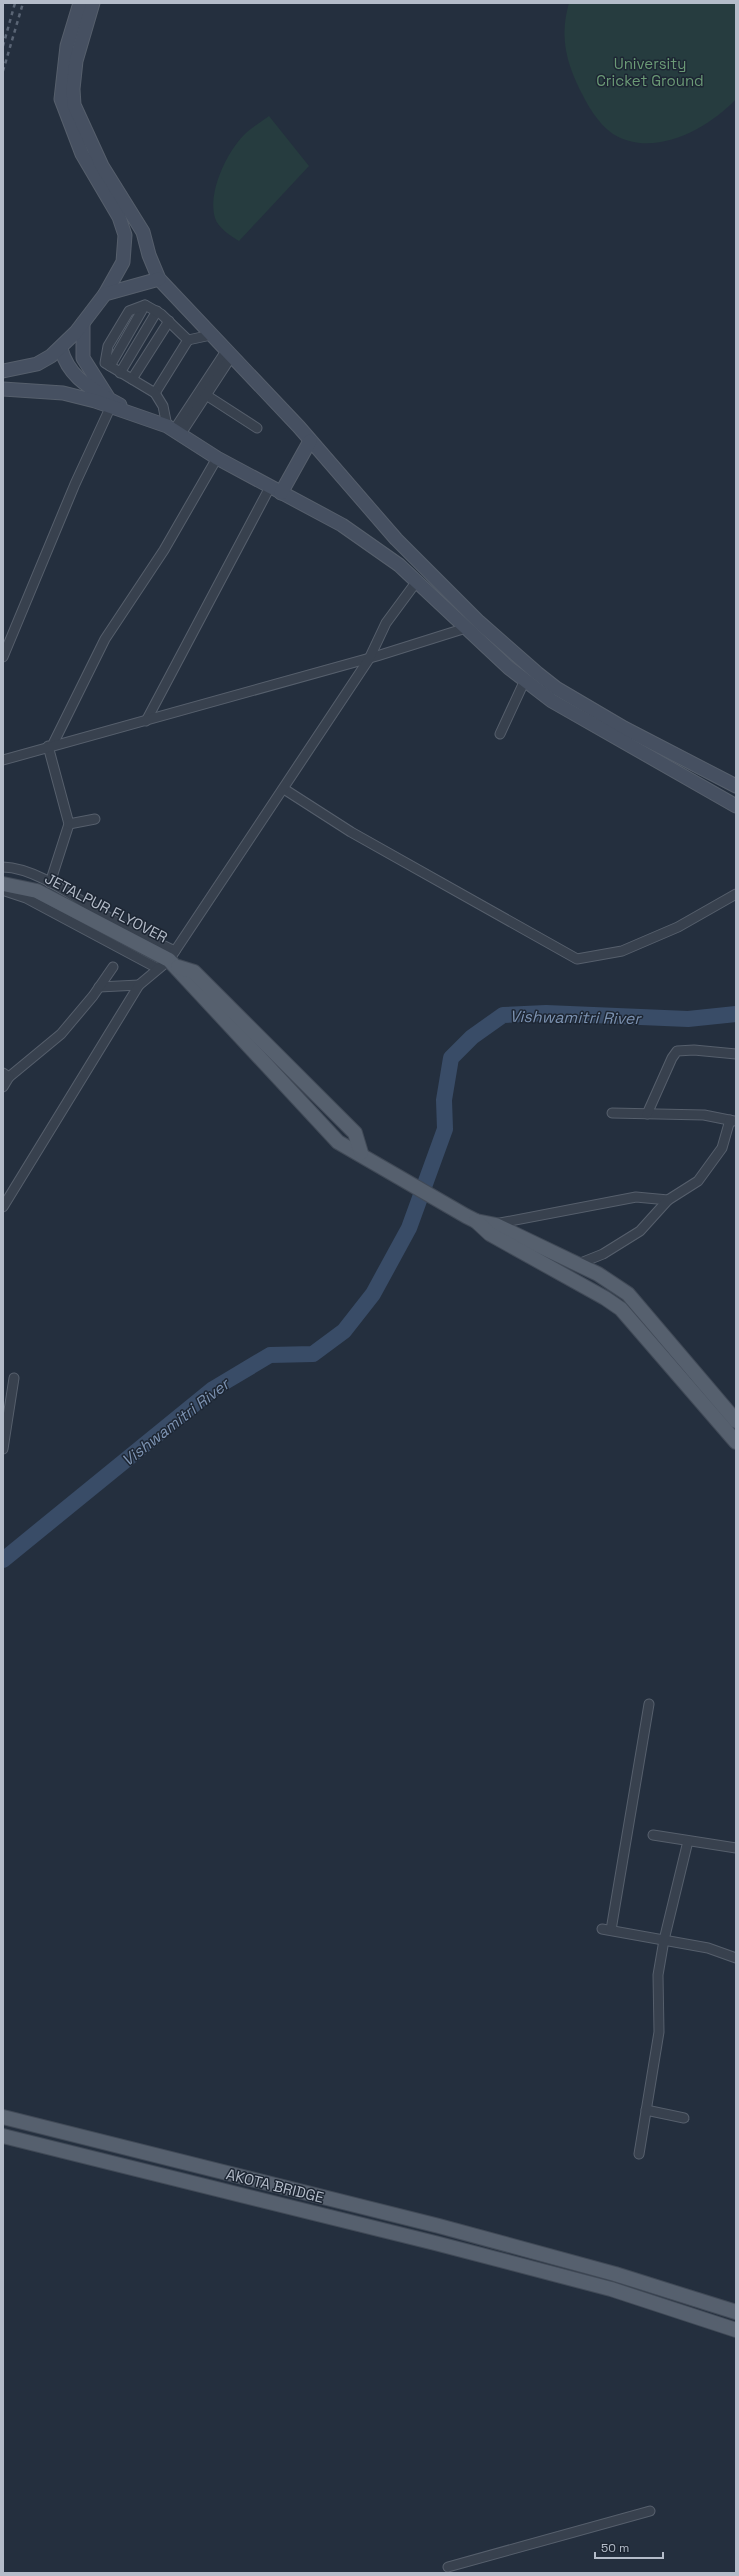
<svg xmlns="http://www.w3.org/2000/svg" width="739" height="2576" font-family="'Space Grotesk',sans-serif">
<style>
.green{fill:#263c3f}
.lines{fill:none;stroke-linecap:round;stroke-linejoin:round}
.river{stroke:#394c67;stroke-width:16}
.minor-casing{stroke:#565f6c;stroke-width:11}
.secondary-casing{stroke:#565f6c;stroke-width:15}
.primary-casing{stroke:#414a57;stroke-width:16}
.minor{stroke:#38414e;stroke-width:9}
.secondary{stroke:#465061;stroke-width:13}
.primary{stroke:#56606e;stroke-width:14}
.rail{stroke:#5a6575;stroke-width:2.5;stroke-dasharray:4 4;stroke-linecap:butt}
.labels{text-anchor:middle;stroke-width:3;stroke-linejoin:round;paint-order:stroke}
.park-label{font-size:15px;fill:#6b9a76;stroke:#1d2633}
.street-label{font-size:15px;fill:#b4bcc9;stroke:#1d2633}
.water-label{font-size:16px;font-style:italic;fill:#7c92b1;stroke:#1d2633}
</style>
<rect width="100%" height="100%" fill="#242f3e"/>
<g class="green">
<path d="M569,3h167v96c-28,30 -83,60 -123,35 -16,-11 -26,-30 -34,-46 -14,-29 -19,-54 -10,-85z"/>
<path d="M269,116l40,50 -70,75c-8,-5 -21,-13 -24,-23 -8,-26 13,-69 32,-86 7,-6 15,-11 22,-16z"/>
</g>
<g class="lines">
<polyline class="river" points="3,1560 213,1389 270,1355 313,1354 344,1331 373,1294 409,1228 445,1129 444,1100 451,1058 472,1037 503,1015 546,1013 688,1019 736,1014"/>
<g class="minor-casing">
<g id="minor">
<polyline points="110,366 145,305"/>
<polyline points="120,373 157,311"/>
<polyline points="132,379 169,321"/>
<polyline points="155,393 188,340"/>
<polyline points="206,395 257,428"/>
<polyline points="167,426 163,406 155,393 105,363 108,346 129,311 145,305 161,314 188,340 211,335"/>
<polyline points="174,430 226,351"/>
<polyline points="180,435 231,357"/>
<polyline points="3,657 75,484 111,406"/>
<polyline points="146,721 270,487"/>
<polyline points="500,734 525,680"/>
<polyline points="53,744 105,639 164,550 217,458"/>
<polyline points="48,746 69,824 50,883"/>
<polyline points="3,760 377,656 466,628"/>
<polyline points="284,789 351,832 577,959 622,951 678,927 736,894"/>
<polyline points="69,824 95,819"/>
<path d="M3,867c37,1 79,37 112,54 20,11 40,21 60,30"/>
<polyline points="5,891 26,898 157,968"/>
<polyline points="99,987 139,985"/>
<polyline points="3,1073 9,1077 61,1034 93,996 113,967"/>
<polyline points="3,1087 9,1077"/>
<polyline points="612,1113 704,1115 734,1121"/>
<polyline points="647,1114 672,1058 677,1051 694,1050 736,1054"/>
<polyline points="3,1207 139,985 169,960 369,659 386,623 417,581"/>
<polyline points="495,1224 636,1197 668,1200 698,1181 722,1148 730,1120"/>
<polyline points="578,1264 603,1254 640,1231 668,1200"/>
<polyline points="3,1449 14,1378"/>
<polyline points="653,1835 736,1848"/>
<polyline points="602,1929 708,1948 736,1958"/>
<polyline points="611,1930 649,1704"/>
<polyline points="646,2110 684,2118"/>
<polyline points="639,2154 659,2032 658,1975 664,1940 688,1841"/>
<polyline points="448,2567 650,2511"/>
</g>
</g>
<g class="secondary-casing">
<g id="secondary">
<polyline points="80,3 67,46 61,99 82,154 119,217 125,235 123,262 105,294"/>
<polyline points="93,3 76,61 73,89 74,105 102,166 143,232 149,255 159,279 299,427 396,539 479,622 537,673 556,688 624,728 736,786"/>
<polyline points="83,323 83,358 109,399 120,405"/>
<path d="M61,349c7,25 24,36 46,49"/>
<polyline points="3,371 37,364 51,356 76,332 105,294 159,279"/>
<polyline points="3,389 63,393 95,401 167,426 217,458 342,525 399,565 509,668 552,701 736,806"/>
<polyline points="281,493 310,441"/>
</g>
</g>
<g class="primary-casing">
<g id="primary">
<polyline points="3,884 37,891 169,960 338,1142 466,1216 476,1221 496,1225 598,1274 628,1294 736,1421"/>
<polyline points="178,967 194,972 355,1133 361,1153"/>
<polyline points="476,1221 490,1234 605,1298 621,1309 736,1442"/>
<polyline points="3,2117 439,2226 615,2274 736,2312"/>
<polyline points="3,2136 435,2243 611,2289 736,2330"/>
</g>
</g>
<use href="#minor" class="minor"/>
<use href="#secondary" class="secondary"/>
<use href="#primary" class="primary"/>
<g class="rail">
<polyline points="3,46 15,3"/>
<polyline points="3,71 23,3"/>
</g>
</g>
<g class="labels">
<g class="park-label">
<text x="650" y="69">University<tspan x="650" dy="17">Cricket Ground</tspan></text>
</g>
<g class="street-label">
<text transform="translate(106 908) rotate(27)" y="5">JETALPUR FLYOVER</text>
<text transform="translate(275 2186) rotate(14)" y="5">AKOTA BRIDGE</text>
</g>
<g class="water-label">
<text transform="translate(575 1017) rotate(1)" y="6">Vishwamitri River</text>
<text transform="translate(175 1422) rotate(-38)" y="6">Vishwamitri River</text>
</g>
</g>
<rect width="739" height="2576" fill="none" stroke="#b4bcc9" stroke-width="8"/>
<path d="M595 2552v6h68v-6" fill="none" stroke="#b4bcc9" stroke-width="2"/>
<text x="601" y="2552" font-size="12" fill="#b4bcc9" stroke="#1d2633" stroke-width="3" paint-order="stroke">50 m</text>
</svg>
